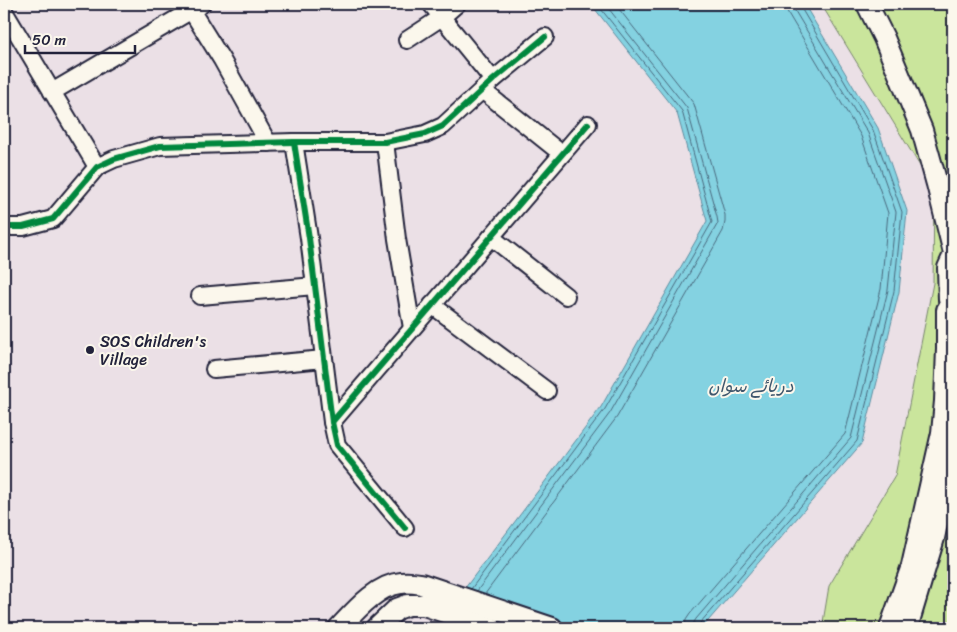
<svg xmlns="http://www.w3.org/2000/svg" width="957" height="632" font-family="Sriracha,'Playpen Sans Arabic',sans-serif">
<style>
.green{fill:#cae59c;stroke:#76846c}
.water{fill:#84d2e1;stroke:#5d8c9f}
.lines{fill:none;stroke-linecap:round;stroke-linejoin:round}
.shore{stroke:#49687d;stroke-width:1}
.minor-casing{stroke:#22223b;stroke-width:20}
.major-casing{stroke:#22223b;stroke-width:24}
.minor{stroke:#fbf7ec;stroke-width:16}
.major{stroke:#fbf7ec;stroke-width:20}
.cycleway-casing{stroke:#fbf7ec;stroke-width:9}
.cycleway{stroke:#00873e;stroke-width:6}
.poi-dot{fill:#22223b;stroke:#fbf7ec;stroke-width:2}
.labels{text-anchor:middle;stroke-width:4;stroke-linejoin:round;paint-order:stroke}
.poi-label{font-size:16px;fill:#22223b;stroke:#fbf7ec;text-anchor:start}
.water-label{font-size:18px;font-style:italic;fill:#3f576d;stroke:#fbf7ec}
</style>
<rect width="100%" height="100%" fill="#ebe0e6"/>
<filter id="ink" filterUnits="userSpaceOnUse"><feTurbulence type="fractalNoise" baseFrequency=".02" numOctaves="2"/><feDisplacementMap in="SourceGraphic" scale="10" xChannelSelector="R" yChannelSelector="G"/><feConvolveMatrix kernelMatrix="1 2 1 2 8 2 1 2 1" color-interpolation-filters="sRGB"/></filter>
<g filter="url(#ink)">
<polygon class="green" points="821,4 953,4 953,628 822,628 829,586 895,476 933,283 934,189"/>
<polygon class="water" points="591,4 804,4 878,128 907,211 899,292 862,443 702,628 435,628 601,407 707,221 677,113"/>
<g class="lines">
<g class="shore">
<polyline points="471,589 605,409 712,222 682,111 597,4"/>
<polyline points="477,591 610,413 718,223 717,217 687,108 605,4"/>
<polyline points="485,594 617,417 723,231 725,222 725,215 694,104 615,4"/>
<polyline points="685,628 686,620 690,614 845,434 881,289 888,213 861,136 789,15 786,9 786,4"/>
<polyline points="693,628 693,624 696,619 851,438 888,290 896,212 868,133 795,11 794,4"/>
<polyline points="699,628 700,623 857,441 894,291 902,212 873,130 801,8 800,4"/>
</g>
<g class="minor-casing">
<g id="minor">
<polyline points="431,4 493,80"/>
<polyline points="191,10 222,60 268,143"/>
<polyline points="4,11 97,167"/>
<polyline points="407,40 442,17 457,4"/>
<polyline points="482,90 562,154"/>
<polyline points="52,92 202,4"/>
<polyline points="294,142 309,238 332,422 337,445 405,528"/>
<polyline points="385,142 397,239 412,328"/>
<polyline points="4,227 23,227 53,219 97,167 114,159 160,146 294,142 385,142 425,134 443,126 493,80 545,37"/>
<polyline points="491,237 566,296"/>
<polyline points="200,296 315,286"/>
<polyline points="432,305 547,391"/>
<polyline points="214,369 324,359"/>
<polyline points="332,422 588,124"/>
</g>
</g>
<g class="major-casing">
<g id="major">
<polyline points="867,4 884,38 922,130 937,184 953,249"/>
<polyline points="949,300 948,268 953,257"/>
<path d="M339,628c16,-17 38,-43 62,-45 7,-1 14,0 20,1l131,44"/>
<polyline points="377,628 397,609 408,605 424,605 491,628"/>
<polyline points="890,628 912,566 942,433 945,401 947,349 947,310"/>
<polyline points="907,628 934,538 953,447"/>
</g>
</g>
<use href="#minor" class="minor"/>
<use href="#major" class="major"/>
<g class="cycleway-casing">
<g id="cycleway">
<polyline points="294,142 309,238 332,422 337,445 405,528"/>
<polyline points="4,227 23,227 53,219 97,167 114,159 160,146 294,142 385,142 425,134 443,126 493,80 545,37"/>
<polyline points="332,422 588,124"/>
</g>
</g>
<use href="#cycleway" class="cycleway"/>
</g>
</g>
<circle class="poi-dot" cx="90" cy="350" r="5"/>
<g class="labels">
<g class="poi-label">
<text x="100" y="347">SOS Children's<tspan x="100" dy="18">Village</tspan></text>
</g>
<g class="water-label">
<text x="751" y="392">دریائے سواں</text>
</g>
</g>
<rect width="957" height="632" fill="none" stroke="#fbf7ec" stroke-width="20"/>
<rect x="10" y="10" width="937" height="612" fill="none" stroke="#22223b" stroke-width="2" filter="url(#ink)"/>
<path d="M25 45v8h110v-8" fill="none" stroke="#22223b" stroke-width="2.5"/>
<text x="32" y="45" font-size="15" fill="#22223b" stroke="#fbf7ec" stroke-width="4" paint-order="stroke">50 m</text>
</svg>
